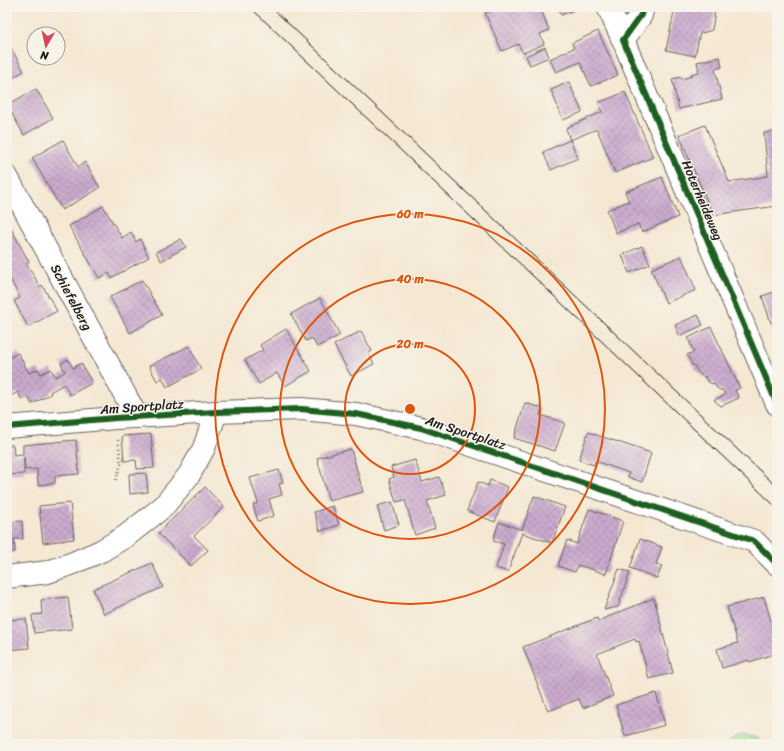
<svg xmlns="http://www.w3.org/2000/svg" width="784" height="751" font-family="Sriracha,sans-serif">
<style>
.park{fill:url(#park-crowns);stroke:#597c59}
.building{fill:url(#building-cross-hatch)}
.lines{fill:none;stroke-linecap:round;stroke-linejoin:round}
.minor-casing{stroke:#68635c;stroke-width:24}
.path{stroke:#68635c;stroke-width:2.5;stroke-dasharray:1 3;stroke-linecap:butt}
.minor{stroke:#fff;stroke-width:22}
.tram{stroke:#1c1c1c;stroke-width:1}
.cycleway-casing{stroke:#f7f3e8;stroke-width:8}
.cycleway{stroke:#1b5e20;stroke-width:6}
.ring{fill:none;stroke:#de560d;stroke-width:2}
.labels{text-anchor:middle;stroke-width:3;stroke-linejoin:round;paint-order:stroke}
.street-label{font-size:13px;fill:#1c1c1c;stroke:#f7f3e8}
.centre{fill:#de560d;stroke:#f7f3e8;stroke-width:2}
.ring-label{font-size:12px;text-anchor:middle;font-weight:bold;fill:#de560d;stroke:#f7f3e8;stroke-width:3;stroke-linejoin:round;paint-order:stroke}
</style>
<defs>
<pattern id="park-crowns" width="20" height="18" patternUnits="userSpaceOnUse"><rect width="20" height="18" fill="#96dc96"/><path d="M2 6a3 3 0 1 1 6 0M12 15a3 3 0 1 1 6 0" fill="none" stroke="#81bc81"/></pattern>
<pattern id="building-cross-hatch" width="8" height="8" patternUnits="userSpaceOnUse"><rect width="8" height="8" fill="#caaace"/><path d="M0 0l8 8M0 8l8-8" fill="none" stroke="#ad92b0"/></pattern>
</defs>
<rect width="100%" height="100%" fill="#f7f3e8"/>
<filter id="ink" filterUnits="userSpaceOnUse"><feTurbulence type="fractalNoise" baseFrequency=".025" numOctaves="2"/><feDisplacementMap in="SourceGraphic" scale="8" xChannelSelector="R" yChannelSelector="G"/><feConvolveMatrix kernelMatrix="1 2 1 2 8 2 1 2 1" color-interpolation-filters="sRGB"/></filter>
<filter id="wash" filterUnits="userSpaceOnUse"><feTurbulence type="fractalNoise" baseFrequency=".012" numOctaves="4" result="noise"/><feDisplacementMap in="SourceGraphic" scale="16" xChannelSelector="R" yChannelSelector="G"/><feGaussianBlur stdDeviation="0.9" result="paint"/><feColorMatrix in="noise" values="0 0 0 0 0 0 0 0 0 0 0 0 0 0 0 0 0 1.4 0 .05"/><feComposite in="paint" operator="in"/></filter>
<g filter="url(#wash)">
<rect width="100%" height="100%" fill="#f5e8d3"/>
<polygon class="park" points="741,735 759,738 758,742 760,744 730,744 731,741"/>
<g id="blocks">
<g class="building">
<polygon points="501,7 540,7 549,30 540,34 544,44 523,53 518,44 502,51 485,13"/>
<polygon points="558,7 576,7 577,9 561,15"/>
<polygon points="675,7 696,7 715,11 712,30 702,33 700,33 695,56 666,50"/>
<polygon points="598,31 618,75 591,86 580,62 556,72 550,59 574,48 572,43"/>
<polygon points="7,41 24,71 7,81"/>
<polygon points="545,47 549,57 530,65 526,56"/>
<polygon points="720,57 722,67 715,69 722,99 679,109 672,79 681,77 682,79 692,76 691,74 699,72 697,62"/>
<polygon points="569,82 582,112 563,120 551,90"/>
<polygon points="36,89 53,118 24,135 7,105"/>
<polygon points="625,92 653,157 615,173 597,129 570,140 566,128 602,112 598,103"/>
<polygon points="705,125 729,182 768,176 764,133 777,131 777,206 713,215 679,135"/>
<polygon points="63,140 78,167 85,162 100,188 62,210 32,158"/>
<polygon points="570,140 578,158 551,170 543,152"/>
<polygon points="662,177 678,217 642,232 638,224 616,233 607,210 629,201 625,192"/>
<polygon points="103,206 122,238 131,232 136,242 140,239 149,257 111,278 109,273 99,278 69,226"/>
<polygon points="7,221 29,262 26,263 30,269 40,287 42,285 57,311 28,327 14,301 20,298 7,273"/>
<polygon points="181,239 186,247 161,261 156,252"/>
<polygon points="642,246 650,264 629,273 622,255"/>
<polygon points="681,256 696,290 666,303 651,269"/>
<polygon points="142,280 162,315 130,333 110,297"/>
<polygon points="777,291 777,321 771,323 762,296"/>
<polygon points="320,298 340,335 317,347 312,338 306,341 291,314"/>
<polygon points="698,315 703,325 679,336 675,325"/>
<polygon points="711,327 740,388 735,390 739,398 721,406 714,400 725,395 723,390 720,390 716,387 714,383 712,384 706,380 705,376 703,377 697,371 694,365 693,366 687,355 694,352 688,338"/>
<polygon points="286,329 311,371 285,386 277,373 259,384 245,360 263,350 260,345"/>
<polygon points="361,331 372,351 368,353 374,364 351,376 334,345"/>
<polygon points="189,346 201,369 167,387 162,378 157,381 149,366"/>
<polygon points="18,353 29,373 38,369 41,374 51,369 55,377 65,372 61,363 68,359 73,368 81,363 92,383 70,395 64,384 50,392 51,394 32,404 28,397 22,400 18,392 7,398 7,359"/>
<polygon points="525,403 542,408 540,415 565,423 555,451 514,438"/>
<polygon points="588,432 651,453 642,482 628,477 629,473 595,461 594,465 579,460"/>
<polygon points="151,434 154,468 137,469 136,460 124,461 122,436"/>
<polygon points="76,440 79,474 55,476 55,483 38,485 37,469 25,470 24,457 24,474 7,475 7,445 13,445 14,455 23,454 23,445"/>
<polygon points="351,449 363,492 329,501 317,458"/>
<polygon points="415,460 422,482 439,477 446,495 427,501 435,528 415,535 405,500 396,502 389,479 394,477 391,467"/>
<polygon points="279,470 283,483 279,484 282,495 269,499 274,516 258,521 253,505 258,503 250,478"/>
<polygon points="146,473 148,492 130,494 129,474"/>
<polygon points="490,480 508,487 495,522 467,511 478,482 488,486"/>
<polygon points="205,487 224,507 194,536 208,550 191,566 158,533"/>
<polygon points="534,496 565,507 552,543 522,533 508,572 496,568 504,544 493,541 499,522 522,530"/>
<polygon points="392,502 399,525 384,530 377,506"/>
<polygon points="70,503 74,539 43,543 39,506"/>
<polygon points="333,506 339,525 320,531 314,512"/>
<polygon points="589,509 623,521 606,574 578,565 575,572 558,566 567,540 577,544"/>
<polygon points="22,521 23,539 14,539 15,552 7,553 7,522"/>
<polygon points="640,539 662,547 656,564 662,566 657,578 630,568"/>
<polygon points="152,563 163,587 104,614 93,589"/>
<polygon points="619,569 630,572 618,607 604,610"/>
<polygon points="68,597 72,629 34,633 32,615 42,614 41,600"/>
<polygon points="764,597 777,641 777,653 749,662 749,660 722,668 717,649 738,643 727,607"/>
<polygon points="654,598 673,673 649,679 639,641 636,642 635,639 597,654 613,696 583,708 579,699 548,711 523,647 597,618 598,621"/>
<polygon points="26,619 29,648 8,650 9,658 7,658 7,620"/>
<polygon points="656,693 665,725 625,736 616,705"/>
</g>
</g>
</g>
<g filter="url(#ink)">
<use href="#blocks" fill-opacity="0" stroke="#68635c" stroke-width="1"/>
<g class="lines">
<g class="minor-casing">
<g id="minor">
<polyline points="608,7 623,40"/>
<polyline points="643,7 641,15 623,40 777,404"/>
<polyline points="7,177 137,417"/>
<polyline points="7,427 116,418 216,412 301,409 356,414 421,428 754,541 777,564"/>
<polyline points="7,577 48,572 73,563 101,551 126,536 163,507 189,475 204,448 216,412"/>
</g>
</g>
<polyline class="path" points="116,480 121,464 118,439"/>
<use href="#minor" class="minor"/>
<g class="tram">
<polyline points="250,7 777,508"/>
<polyline points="271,7 777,487"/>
</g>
<g class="cycleway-casing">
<g id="cycleway">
<polyline points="643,7 641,15 623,40 777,404"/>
<polyline points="7,427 116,418 216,412 301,409 356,414 421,428 754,541 777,564"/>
</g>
</g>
<use href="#cycleway" class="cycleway"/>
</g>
</g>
<g class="ring">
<circle cx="410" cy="409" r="65"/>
<circle cx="410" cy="409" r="130"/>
<circle cx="410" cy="409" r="195"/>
</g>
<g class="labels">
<g class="street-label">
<text transform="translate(703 200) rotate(67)" y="5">Hoterheideweg</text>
<text transform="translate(72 297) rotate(62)" y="5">Schiefelberg</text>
<text transform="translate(142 406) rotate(-4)" y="5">Am Sportplatz</text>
<text transform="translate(466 432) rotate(18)" y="5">Am Sportplatz</text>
</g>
</g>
<circle cx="410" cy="409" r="6" class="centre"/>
<g class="ring-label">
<text x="410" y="218">60 m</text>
<text x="410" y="283">40 m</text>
<text x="410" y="348">20 m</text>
</g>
<rect width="784" height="751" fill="none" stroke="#f7f3e8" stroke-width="24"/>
<g transform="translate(46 46) rotate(189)"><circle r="19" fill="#f7f3e8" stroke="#9f9d96"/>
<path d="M0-3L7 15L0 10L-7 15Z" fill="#d1495b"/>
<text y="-6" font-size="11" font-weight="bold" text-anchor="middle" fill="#1c1c1c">N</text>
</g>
</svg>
